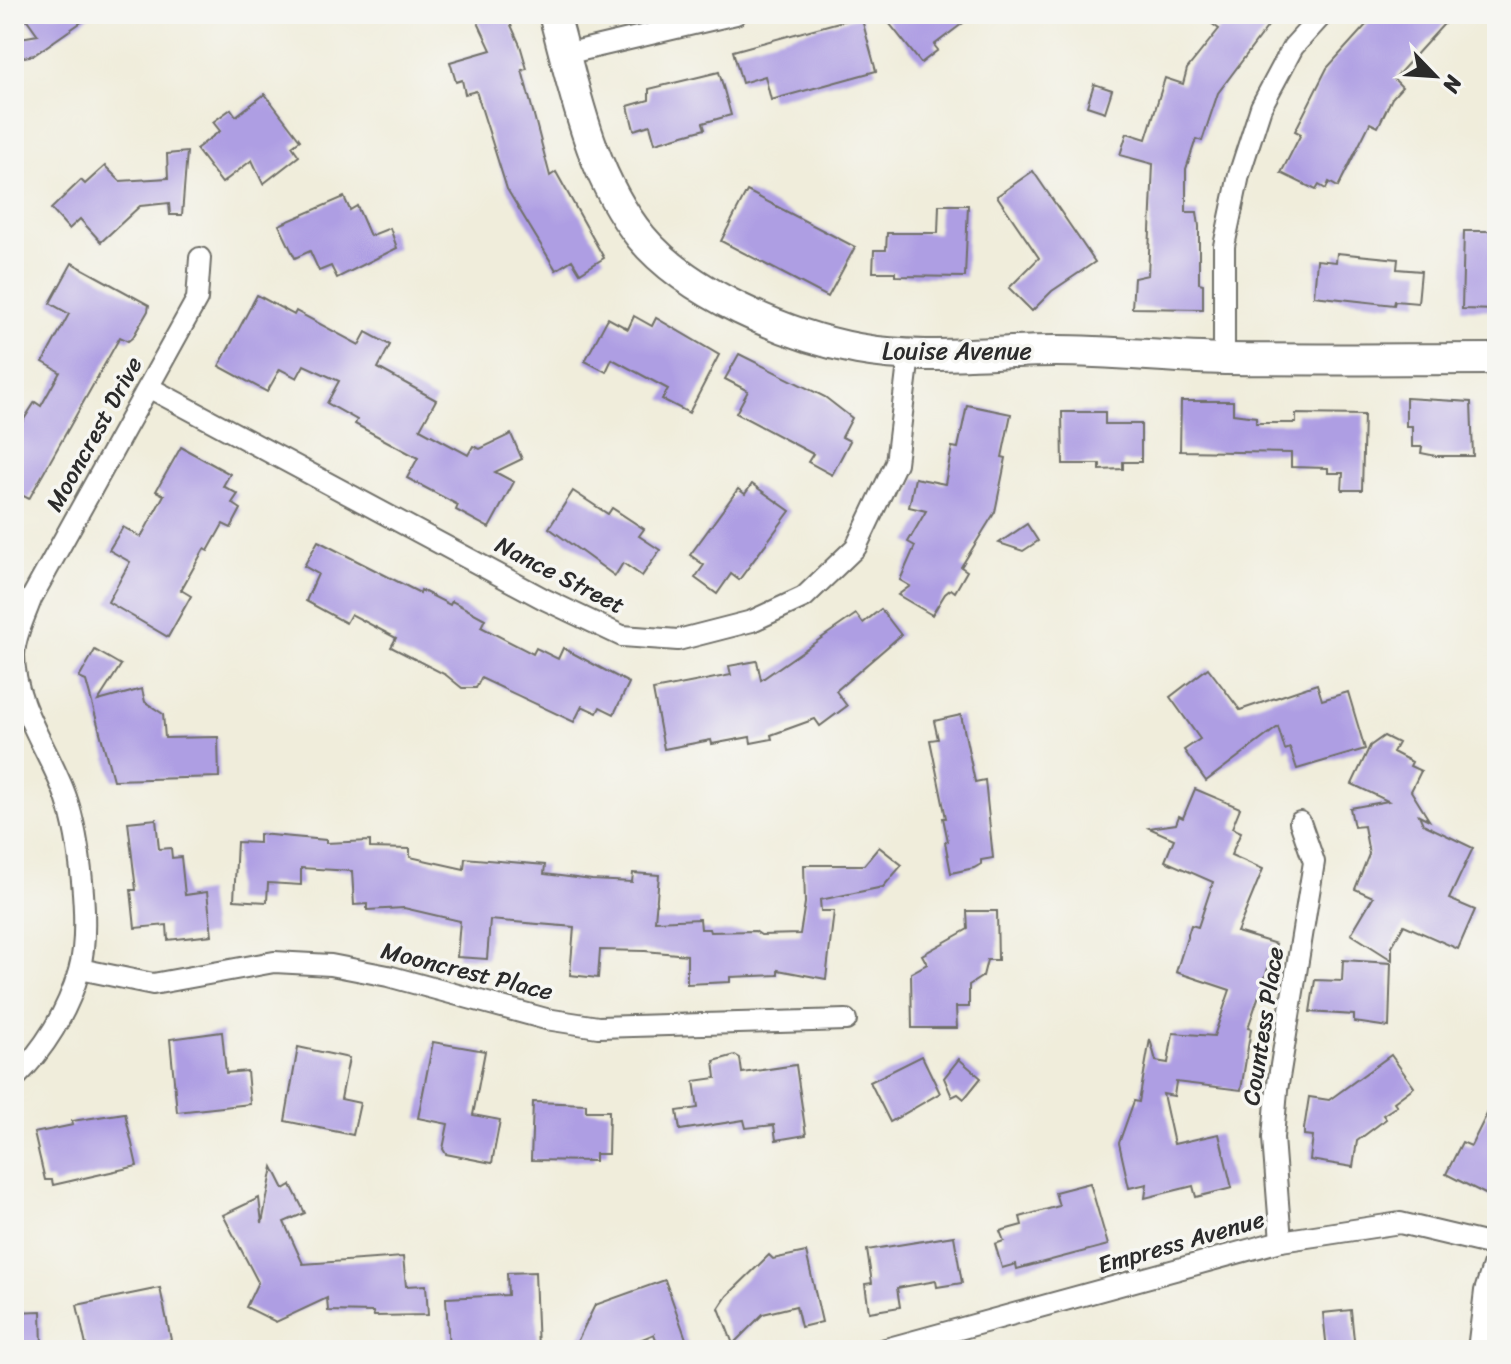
<svg xmlns="http://www.w3.org/2000/svg" width="1511" height="1364" font-family="Sriracha,sans-serif">
<style>
.building{fill:#ae9ee3}
.lines{fill:none;stroke-linecap:round;stroke-linejoin:round}
.street-casing{stroke:#706f69;stroke-width:24}
.secondary-casing{stroke:#706f69;stroke-width:34}
.street{stroke:#fff;stroke-width:20}
.secondary{stroke:#fff;stroke-width:30}
.labels{text-anchor:middle;stroke-width:7;stroke-linejoin:round;paint-order:stroke}
.street-label{font-size:24px;fill:#2b2b2b;stroke:#f6f6f2}
</style>
<rect width="100%" height="100%" fill="#f6f6f2"/>
<filter id="ink" filterUnits="userSpaceOnUse"><feTurbulence type="fractalNoise" baseFrequency=".0125" numOctaves="2"/><feDisplacementMap in="SourceGraphic" scale="16" xChannelSelector="R" yChannelSelector="G"/><feConvolveMatrix kernelMatrix="1 2 1 2 8 2 1 2 1" color-interpolation-filters="sRGB"/></filter>
<filter id="wash" filterUnits="userSpaceOnUse"><feTurbulence type="fractalNoise" baseFrequency=".006" numOctaves="4" result="noise"/><feDisplacementMap in="SourceGraphic" scale="32" xChannelSelector="R" yChannelSelector="G"/><feGaussianBlur stdDeviation="1.8" result="paint"/><feColorMatrix in="noise" values="0 0 0 0 0 0 0 0 0 0 0 0 0 0 0 0 0 1.4 0 .05"/><feComposite in="paint" operator="in"/></filter>
<g filter="url(#wash)">
<rect width="100%" height="100%" fill="#f0eddb"/>
<g id="blocks">
<g class="building">
<polygon points="23,14 93,14 34,55 14,59 14,39 38,35"/>
<polygon points="474,14 506,14 520,45 527,69 522,70 550,176 556,172 604,258 580,273 572,260 556,270 507,189 476,91 465,94 462,80 456,82 450,62 491,50"/>
<polygon points="882,14 975,14 934,45 938,50 921,63"/>
<polygon points="1199,14 1277,14 1218,93 1202,141 1196,139 1186,169 1186,212 1197,212 1199,226 1199,283 1203,284 1203,309 1132,308 1134,278 1148,275 1153,164 1120,155 1127,133 1146,139 1165,78 1183,84 1187,69 1219,29"/>
<polygon points="1376,14 1453,14 1394,79 1402,87 1392,98 1378,127 1370,123 1338,187 1329,182 1326,189 1319,185 1316,190 1281,173 1301,134 1295,131 1327,68"/>
<polygon points="861,16 876,71 771,100 765,76 742,83 733,51"/>
<polygon points="719,72 731,115 703,123 705,129 655,143 650,125 634,130 628,106 649,100 649,89"/>
<polygon points="1094,84 1112,90 1105,112 1087,106"/>
<polygon points="265,94 300,140 292,146 299,156 263,184 252,160 222,183 196,149 220,131 213,122 231,109 236,116"/>
<polygon points="187,152 182,215 170,215 169,203 140,206 101,242 80,219 69,229 51,209 81,180 85,184 105,166 120,181 168,178 167,154"/>
<polygon points="1033,171 1095,262 1052,291 1032,311 1009,288 1039,258 997,196"/>
<polygon points="747,191 855,247 828,297 721,241"/>
<polygon points="344,197 350,210 357,206 370,236 390,228 397,248 337,278 331,266 319,271 310,251 295,258 279,225"/>
<polygon points="939,205 968,205 965,277 895,276 895,272 873,272 874,250 886,250 887,233 938,233"/>
<polygon points="1464,231 1497,231 1497,310 1462,309"/>
<polygon points="1337,253 1398,259 1397,269 1421,271 1418,303 1395,301 1394,305 1314,296 1317,260 1336,262"/>
<polygon points="72,263 149,305 148,311 133,337 128,341 120,337 29,499 14,491 14,435 35,402 41,406 60,372 43,362 69,314 50,303"/>
<polygon points="257,295 294,315 296,311 359,345 366,332 390,345 378,368 436,400 420,429 468,455 473,446 480,449 511,434 522,459 495,472 514,482 489,528 456,510 458,505 407,478 418,458 355,424 357,420 327,403 339,381 304,365 297,378 280,369 267,392 219,366"/>
<polygon points="634,316 652,326 656,318 719,355 689,413 662,399 668,389 612,359 606,372 585,361 608,318 628,329"/>
<polygon points="739,354 825,397 852,418 842,437 850,441 832,475 808,462 813,454 736,413 748,391 725,379"/>
<polygon points="1406,398 1471,402 1473,456 1436,456 1421,453 1422,447 1412,447 1412,426 1406,426"/>
<polygon points="1181,401 1233,401 1233,414 1256,417 1256,423 1296,423 1296,414 1364,415 1362,490 1342,490 1343,473 1328,473 1328,468 1291,467 1291,453 1180,451"/>
<polygon points="967,405 1011,414 1002,457 1006,458 995,512 961,567 967,571 955,592 951,589 945,594 932,615 898,595 910,586 900,580 915,546 908,542 926,511 909,507 915,478 945,484 952,447 958,448"/>
<polygon points="1062,412 1105,412 1105,424 1141,424 1141,462 1123,462 1123,469 1100,470 1100,464 1063,464"/>
<polygon points="181,447 230,474 223,486 238,494 232,503 241,509 231,528 223,524 208,551 204,549 181,590 191,596 168,637 108,602 130,562 109,550 123,527 141,537 164,495 156,491"/>
<polygon points="752,484 790,511 739,580 731,574 717,594 695,578 704,565 690,555 738,489 745,494"/>
<polygon points="573,491 608,514 612,508 644,529 639,536 660,550 642,576 623,563 615,576 549,528"/>
<polygon points="1027,524 1038,541 1023,551 999,543"/>
<polygon points="318,541 420,593 421,590 450,605 452,601 485,619 481,627 533,654 536,648 558,659 563,648 629,683 614,714 600,707 597,713 582,706 574,722 481,678 476,688 462,688 446,675 391,647 396,638 351,614 346,623 306,601 318,574 304,566"/>
<polygon points="881,609 901,635 836,691 847,706 820,726 815,719 771,735 772,739 751,743 750,737 712,744 711,740 664,749 653,690 731,675 729,666 757,661 761,680 856,614 863,623"/>
<polygon points="95,650 121,665 98,701 142,689 145,702 163,714 165,738 218,737 219,777 113,780 86,681 79,678"/>
<polygon points="1208,668 1240,710 1317,684 1322,700 1348,692 1365,749 1297,769 1290,748 1285,750 1278,727 1206,781 1184,750 1200,739 1170,697"/>
<polygon points="961,715 975,782 985,780 993,858 981,860 981,864 974,868 951,873 945,842 948,841 943,818 946,818 930,740 938,739 934,721"/>
<polygon points="1384,736 1398,743 1393,752 1412,762 1410,766 1421,771 1411,791 1429,820 1419,815 1423,824 1473,848 1449,899 1475,910 1458,949 1404,925 1392,946 1392,960 1351,934 1373,897 1355,889 1369,854 1364,826 1354,827 1350,808 1388,801 1352,784 1370,746"/>
<polygon points="1195,789 1240,808 1232,828 1241,832 1231,855 1263,869 1237,932 1276,944 1248,1028 1251,1029 1241,1090 1176,1082 1174,1096 1163,1094 1174,1144 1219,1134 1232,1188 1196,1197 1193,1186 1145,1198 1147,1184 1129,1188 1119,1143 1134,1101 1139,1102 1150,1039 1156,1061 1168,1063 1173,1033 1214,1036 1230,990 1176,972 1191,925 1198,927 1213,882 1165,861 1174,839 1149,828 1176,824 1179,816 1183,818"/>
<polygon points="156,819 159,849 171,848 172,858 181,857 185,895 207,892 212,935 168,940 167,925 135,928 131,890 136,890 128,822"/>
<polygon points="259,834 326,840 326,843 370,841 370,848 410,849 410,857 464,869 465,858 545,865 544,874 592,880 632,882 633,873 659,875 655,921 700,919 701,929 709,929 710,932 755,931 761,935 800,934 805,903 804,865 864,865 879,847 902,865 883,887 820,900 821,911 834,911 826,979 778,970 778,975 730,977 730,982 687,984 687,955 645,951 600,950 598,978 570,975 574,927 490,920 487,959 457,957 460,921 404,908 367,910 367,904 354,905 352,871 301,868 301,885 268,883 267,902 234,900 237,842 259,843"/>
<polygon points="967,911 997,911 998,960 987,960 983,976 969,985 969,1007 956,1007 957,1028 912,1028 911,973 927,964 922,955 968,929"/>
<polygon points="1343,960 1391,963 1389,1027 1354,1022 1354,1015 1310,1012 1315,980 1342,981"/>
<polygon points="222,1032 226,1073 247,1071 250,1104 177,1112 170,1039"/>
<polygon points="433,1042 485,1051 473,1115 500,1120 492,1163 446,1154 443,1149 448,1124 418,1118"/>
<polygon points="298,1047 349,1058 341,1099 360,1103 353,1135 285,1121"/>
<polygon points="735,1055 740,1058 742,1073 796,1065 806,1135 776,1140 774,1125 746,1128 744,1120 680,1130 677,1111 698,1108 694,1081 716,1078 714,1061"/>
<polygon points="1391,1055 1414,1087 1394,1102 1397,1106 1383,1115 1386,1119 1357,1141 1353,1167 1310,1160 1313,1136 1304,1135 1304,1129 1309,1097 1329,1100"/>
<polygon points="922,1056 940,1093 890,1122 870,1082"/>
<polygon points="959,1059 981,1078 964,1099 958,1094 952,1097 944,1078"/>
<polygon points="1497,1094 1497,1200 1446,1174 1462,1142 1471,1146"/>
<polygon points="533,1102 586,1104 586,1111 609,1111 608,1154 595,1154 595,1161 531,1160"/>
<polygon points="125,1113 137,1166 53,1185 52,1180 45,1180 34,1133 73,1125 72,1121"/>
<polygon points="273,1167 284,1189 291,1185 305,1213 284,1222 303,1264 403,1257 406,1286 426,1285 428,1315 374,1316 373,1312 328,1311 327,1298 276,1322 246,1307 258,1282 223,1215 259,1198 262,1223"/>
<polygon points="1090,1183 1108,1245 1017,1269 1016,1264 1002,1268 995,1244 1004,1241 1000,1231 1022,1225 1020,1217 1059,1206 1055,1192"/>
<polygon points="954,1236 962,1283 937,1287 936,1281 897,1288 900,1307 869,1312 865,1284 872,1283 867,1250"/>
<polygon points="806,1252 822,1322 801,1327 796,1306 763,1314 733,1344 719,1308 727,1296 769,1255 773,1259"/>
<polygon points="535,1272 538,1350 449,1350 446,1298 508,1295 507,1273"/>
<polygon points="665,1280 690,1350 660,1350 654,1334 616,1350 573,1350 595,1305"/>
<polygon points="160,1288 171,1340 133,1350 87,1350 77,1305"/>
<polygon points="1351,1310 1355,1350 1327,1350 1323,1313"/>
<polygon points="41,1311 42,1347 14,1348 14,1312"/>
</g>
</g>
</g>
<g filter="url(#ink)">
<use href="#blocks" fill-opacity="0" stroke="#706f69" stroke-width="2"/>
<g class="lines">
<g class="street-casing">
<g id="street">
<polyline points="565,54 736,14"/>
<polyline points="1224,359 1224,246 1239,175 1261,107 1293,47 1323,14"/>
<polyline points="150,388 544,599 622,636 678,640 752,621 804,597 856,547 896,463 909,355"/>
<polyline points="80,969 153,984 274,962 331,965 388,976 546,1019 598,1027 846,1020"/>
<path d="M14,1079c30,-29 54,-68 65,-108 12,-42 1,-133 -13,-174 -16,-46 -52,-91 -52,-142 1,-19 11,-40 18,-58l165,-298 3,-41"/>
<polyline points="1281,1241 1273,1138 1277,1090 1314,862 1300,822"/>
<polyline points="882,1350 1281,1241 1400,1223 1497,1246"/>
<polyline points="1478,1350 1485,1291 1497,1254"/>
</g>
</g>
<g class="secondary-casing">
<path id="secondary" d="M554,14c21,77 36,160 87,223 46,56 147,99 217,112 65,12 132,2 198,2 57,0 113,7 169,8 91,1 181,0 272,0"/>
</g>
<use href="#street" class="street"/>
<use href="#secondary" class="secondary"/>
</g>
</g>
<g class="labels">
<g class="street-label">
<text x="957" y="359">Louise Avenue</text>
<text transform="translate(94 434) rotate(-61)" y="8">Mooncrest Drive</text>
<text transform="translate(560 575) rotate(27)" y="8">Nance Street</text>
<text transform="translate(467 971) rotate(14)" y="8">Mooncrest Place</text>
<text transform="translate(1263 1026) rotate(-81)" y="8">Countess Place</text>
<text transform="translate(1181 1242) rotate(-16)" y="8">Empress Avenue</text>
</g>
</g>
<rect width="1511" height="1364" fill="none" stroke="#f6f6f2" stroke-width="48"/>
<g transform="translate(1435 76) rotate(115)" stroke="#f6f6f2" stroke-width="6" paint-order="stroke">
<path d="M0-6L14 30L0 20L-14 30Z" fill="#2b2b2b"/>
<text y="-12" font-size="22" font-weight="bold" text-anchor="middle" fill="#2b2b2b">N</text>
</g>
</svg>
